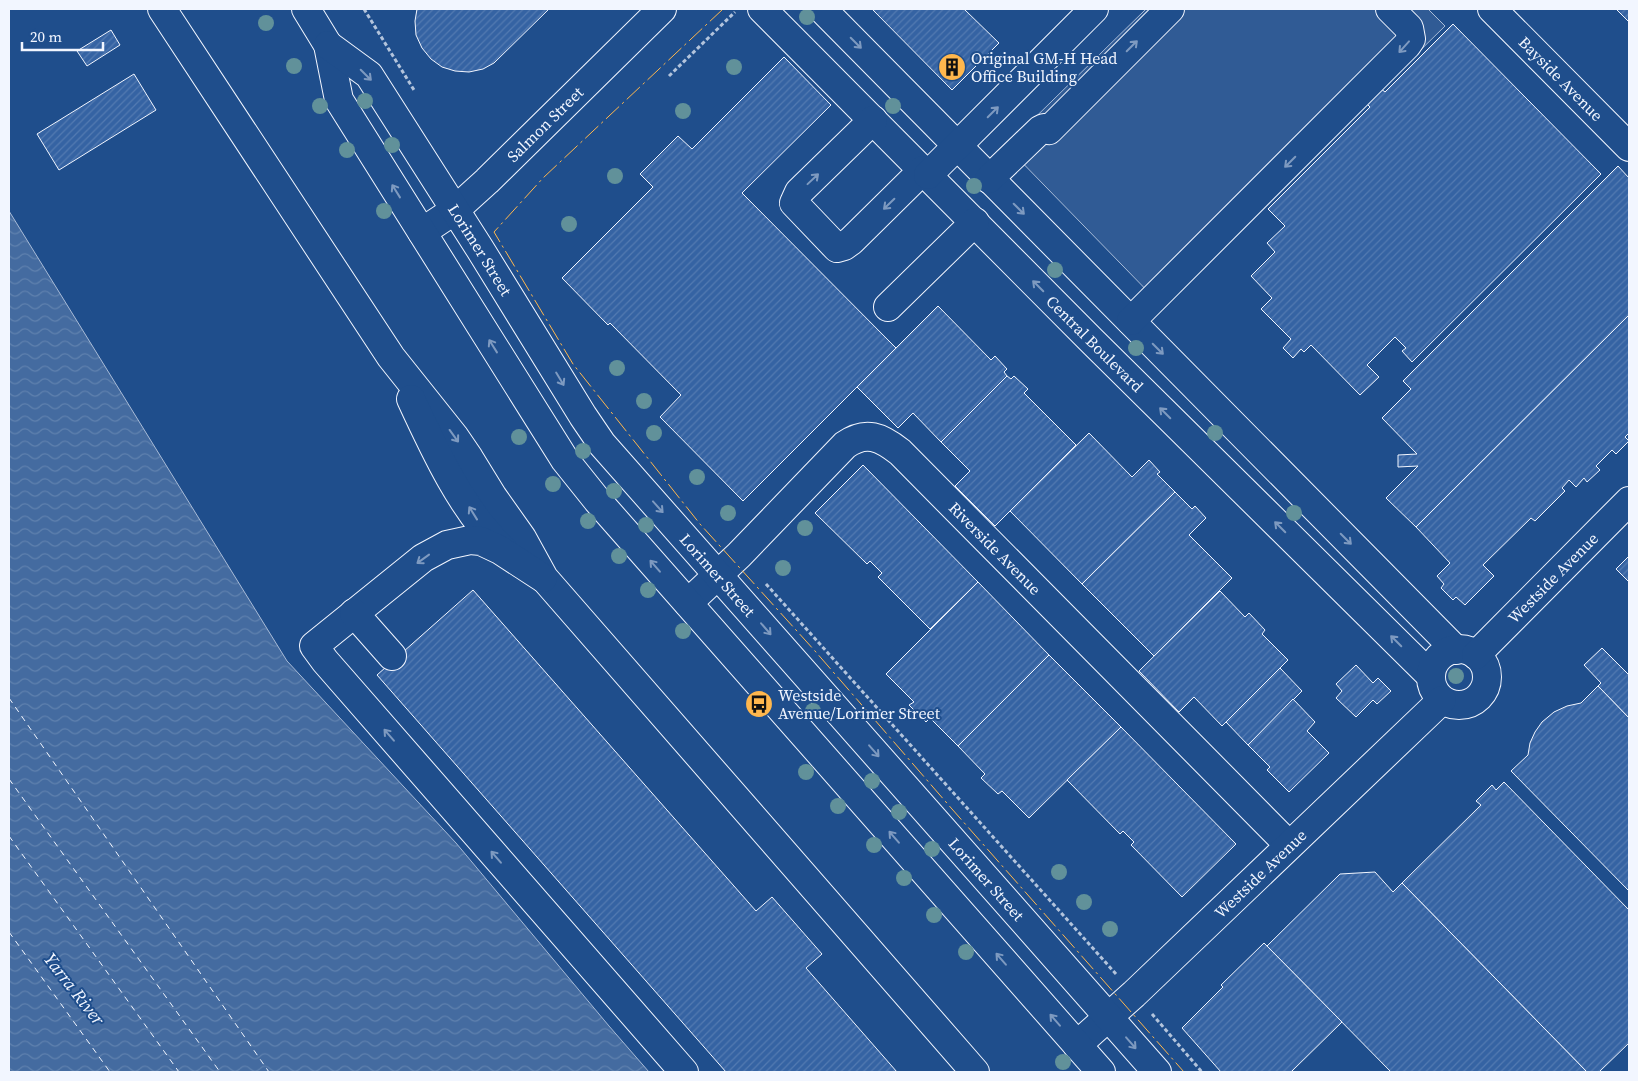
<svg xmlns="http://www.w3.org/2000/svg" width="1638" height="1081" font-family="'Source Serif 4',serif">
<style>
.built{fill:#305b95;stroke:#a8bbd7}
.water{fill:url(#water-waves);stroke:#a8bbd7}
.lines{fill:none;stroke-linecap:round;stroke-linejoin:round}
.ferry{stroke:#f2f6ff;stroke-width:1;stroke-dasharray:6 5;stroke-linecap:butt}
.building{fill:url(#building-hatch);stroke:#f2f6ff}
.minor-casing{stroke:#f2f6ff;stroke-width:30}
.major-casing{stroke:#f2f6ff;stroke-width:30}
.path{stroke:#b3c4dc;stroke-width:3;stroke-dasharray:4 2.5;stroke-linecap:butt}
.minor{stroke:#1f4e8c;stroke-width:28}
.major{stroke:#1f4e8c;stroke-width:28}
.power{stroke:#ffb74d;stroke-width:1;stroke-dasharray:18 4 2.5 4;stroke-linecap:butt}
.tree{fill:#61919a}
.oneway{stroke:#7e9ac0}
.labels{text-anchor:middle;stroke-width:4;stroke-linejoin:round;paint-order:stroke}
.poi-label{font-size:16px;fill:#f2f6ff;stroke:#1f4e8c;text-anchor:start}
.street-label{font-size:16px;fill:#f2f6ff;stroke:#1f4e8c}
.water-label{font-size:18px;font-style:italic;fill:#f2f6ff;stroke:#1f4e8c}
</style>
<defs>
<pattern id="water-waves" width="16" height="10" patternUnits="userSpaceOnUse" patternTransform="scale(1.25)"><rect width="16" height="10" fill="#446ba0"/><path d="M0 5q4-4 8 0t8 0" fill="none" stroke="#5f81ae"/></pattern>
<pattern id="building-hatch" width="6" height="6" patternUnits="userSpaceOnUse" patternTransform="scale(1.25)"><rect width="6" height="6" fill="#3563a3"/><path d="M-1 1l2-2M0 6l6-6M5 7l2-2" fill="none" stroke="#537ab1"/></pattern>
</defs>
<rect width="100%" height="100%" fill="#1f4e8c"/>
<polygon class="built" points="1146,9 1428,9 1445,26 1161,305 1006,146"/>
<polygon class="water" points="9,211 287,661 456,843 609,1026 649,1072 9,1072"/>
<g class="lines">
<g class="ferry">
<polyline points="9,698 269,1072"/>
<polyline points="9,779 220,1072"/>
<polyline points="9,836 179,1072"/>
<polyline points="9,932 110,1072"/>
</g>
</g>
<g class="building">
<polygon points="417,9 549,9 494,63 483,69 469,72 455,71 442,67 431,59 422,48 416,35 415,21"/>
<polygon points="872,9 964,9 999,43 952,90"/>
<polygon points="1616,9 1629,9 1629,22"/>
<polygon points="1453,24 1601,174 1412,362 1402,351 1406,348 1395,337 1367,365 1379,377 1360,395 1311,345 1304,352 1301,349 1293,358 1283,348 1291,339 1261,309 1272,298 1251,276 1275,252 1267,243 1285,226 1268,209 1370,107 1366,103 1380,88 1385,92"/>
<polygon points="111,30 120,45 87,66 77,51"/>
<polygon points="784,57 831,105 742,193 896,348 743,501 660,417 681,395 610,323 608,325 562,278 653,187 640,174 678,136 692,149"/>
<polygon points="134,74 156,110 59,170 37,134"/>
<polygon points="1618,166 1629,178 1629,315 1416,527 1386,498 1418,466 1398,467 1398,455 1417,454 1382,418 1411,389 1403,381"/>
<polygon points="938,306 991,360 995,356 1007,369 1004,372 1007,376 941,442 913,413 898,428 857,387"/>
<polygon points="1629,315 1629,433 1625,437 1629,441 1616,454 1612,450 1596,466 1600,470 1587,482 1584,478 1576,487 1569,480 1562,488 1565,491 1535,521 1531,518 1483,565 1494,576 1465,605 1456,597 1453,600 1441,588 1444,584 1437,576 1450,563 1416,527"/>
<polygon points="1007,376 1011,379 1014,376 1028,389 1024,393 1076,445 995,526 955,486 970,471 941,442"/>
<polygon points="1089,433 1132,477 1149,460 1160,472 1157,474 1175,492 1082,584 1010,511"/>
<polygon points="863,465 978,582 930,629 878,577 882,573 870,561 867,564 815,513"/>
<polygon points="1175,492 1192,509 1195,506 1206,518 1189,535 1232,578 1154,656 1082,584"/>
<polygon points="1629,556 1629,582 1616,569"/>
<polygon points="978,582 1049,655 958,746 930,718 926,722 909,705 914,702 886,674"/>
<polygon points="473,590 756,911 772,897 822,954 806,968 897,1072 726,1072 377,675"/>
<polygon points="1220,591 1245,617 1249,613 1265,630 1262,634 1288,660 1222,726 1194,697 1179,712 1139,671"/>
<polygon points="1602,648 1629,675 1629,718 1598,686 1601,683 1584,665"/>
<polygon points="1049,655 1121,727 1029,818 1002,791 998,794 981,778 985,774 958,746"/>
<polygon points="1356,665 1373,683 1378,678 1391,691 1377,704 1373,700 1356,717 1336,698 1342,691 1336,684"/>
<polygon points="1280,668 1302,691 1248,745 1226,722"/>
<polygon points="1598,686 1629,718 1629,891 1511,771 1528,755 1530,743 1535,732 1542,722 1554,712 1567,706 1581,703"/>
<polygon points="1293,699 1315,722 1307,731 1329,753 1289,792 1267,770 1270,767 1248,745"/>
<polygon points="1121,727 1236,844 1182,897 1131,845 1134,842 1123,831 1120,834 1067,780"/>
<polygon points="1504,782 1629,910 1629,1043 1599,1072 1587,1072 1402,883 1481,805 1476,801 1492,785 1496,790"/>
<polygon points="1375,872 1393,892 1402,883 1587,1072 1391,1072 1267,946 1340,874"/>
<polygon points="1264,943 1342,1022 1291,1072 1221,1072 1182,1028 1223,987 1221,985"/>
</g>
<g class="lines">
<g class="minor-casing">
<g id="minor">
<polyline points="162,9 391,357 454,436 469,458 493,497 522,538 544,578 975,1072"/>
<path id="s1" d="M762,9l329,331 340,336"/>
<polyline points="822,9 1456,650"/>
<path id="s2" d="M1492,9l137,138"/>
<polyline points="873,120 799,192 794,203 837,248 844,246 851,241 923,170"/>
<polyline points="928,175 1094,9"/>
<polyline points="989,179 1040,130 1044,128 1049,130 1170,9"/>
<path id="s3" d="M422,232l33,-22 32,-29 175,-172"/>
<polyline points="888,307 975,222"/>
<polyline points="1131,321 1407,45 1411,39 1409,28 1390,9"/>
<path d="M411,399c23,50 52,113 92,150"/>
<polyline points="543,578 500,550 481,541 470,540 447,545 423,558 314,646 325,661 684,1072"/>
<path id="s4" d="M688,603l51,-48 106,-110c21,-15 36,-8 55,7l389,393"/>
<polyline points="354,613 392,656"/>
<circle cx="1459" cy="677" r="28"/>
<path id="s5" d="M1476,655l153,-154"/>
<path id="s6" d="M1077,1045l57,-51 308,-294"/>
</g>
</g>
<g class="major-casing">
<g id="major">
<polyline points="306,9 328,45 339,100 565,460 597,500 1101,1072"/>
<path id="s7" d="M328,45l41,30 111,174 103,167 19,28 555,628"/>
</g>
</g>
<g class="path">
<polyline points="364,9 414,90"/>
<polyline points="669,76 735,12"/>
<polyline points="766,584 1116,974"/>
<polyline points="1152,1014 1202,1072"/>
</g>
<use href="#minor" class="minor"/>
<use href="#major" class="major"/>
<polyline class="power" points="723,9 543,178 494,232 573,364 700,524 815,651 952,809 1184,1072"/>
</g>
<g class="tree">
<circle cx="807" cy="17" r="8"/>
<circle cx="266" cy="23" r="8"/>
<circle cx="294" cy="66" r="8"/>
<circle cx="734" cy="67" r="8"/>
<circle cx="365" cy="101" r="8"/>
<circle cx="320" cy="106" r="8"/>
<circle cx="893" cy="106" r="8"/>
<circle cx="683" cy="111" r="8"/>
<circle cx="392" cy="145" r="8"/>
<circle cx="347" cy="150" r="8"/>
<circle cx="615" cy="176" r="8"/>
<circle cx="974" cy="186" r="8"/>
<circle cx="384" cy="211" r="8"/>
<circle cx="569" cy="224" r="8"/>
<circle cx="1055" cy="270" r="8"/>
<circle cx="1136" cy="348" r="8"/>
<circle cx="617" cy="368" r="8"/>
<circle cx="644" cy="401" r="8"/>
<circle cx="654" cy="433" r="8"/>
<circle cx="1215" cy="433" r="8"/>
<circle cx="519" cy="437" r="8"/>
<circle cx="583" cy="451" r="8"/>
<circle cx="697" cy="477" r="8"/>
<circle cx="553" cy="484" r="8"/>
<circle cx="614" cy="491" r="8"/>
<circle cx="728" cy="513" r="8"/>
<circle cx="1294" cy="513" r="8"/>
<circle cx="588" cy="521" r="8"/>
<circle cx="646" cy="525" r="8"/>
<circle cx="805" cy="528" r="8"/>
<circle cx="619" cy="556" r="8"/>
<circle cx="783" cy="568" r="8"/>
<circle cx="648" cy="590" r="8"/>
<circle cx="683" cy="631" r="8"/>
<circle cx="1456" cy="676" r="8"/>
<circle cx="813" cy="711" r="8"/>
<circle cx="806" cy="772" r="8"/>
<circle cx="872" cy="781" r="8"/>
<circle cx="838" cy="806" r="8"/>
<circle cx="899" cy="812" r="8"/>
<circle cx="874" cy="845" r="8"/>
<circle cx="932" cy="849" r="8"/>
<circle cx="1059" cy="872" r="8"/>
<circle cx="904" cy="878" r="8"/>
<circle cx="1084" cy="902" r="8"/>
<circle cx="934" cy="915" r="8"/>
<circle cx="1110" cy="929" r="8"/>
<circle cx="966" cy="952" r="8"/>
<circle cx="1063" cy="1062" r="8"/>
</g>
<defs><path id="oneway-shaft" d="M-6 0H5M1.5-3L5.5 0L1.5 3" fill="none" stroke-width="1.6" stroke-linecap="round" stroke-linejoin="round" transform="scale(1.25)"/></defs>
<g class="oneway">
<use href="#oneway-shaft" transform="translate(856 43) rotate(45)"/>
<use href="#oneway-shaft" transform="translate(1132 46) rotate(-45)"/>
<use href="#oneway-shaft" transform="translate(1404 47) rotate(132)"/>
<use href="#oneway-shaft" transform="translate(366 75) rotate(45)"/>
<use href="#oneway-shaft" transform="translate(993 112) rotate(-45)"/>
<use href="#oneway-shaft" transform="translate(1290 162) rotate(135)"/>
<use href="#oneway-shaft" transform="translate(813 179) rotate(-43)"/>
<use href="#oneway-shaft" transform="translate(396 191) rotate(-122)"/>
<use href="#oneway-shaft" transform="translate(889 204) rotate(136)"/>
<use href="#oneway-shaft" transform="translate(1019 209) rotate(45)"/>
<use href="#oneway-shaft" transform="translate(1038 286) rotate(-135)"/>
<use href="#oneway-shaft" transform="translate(493 346) rotate(-122)"/>
<use href="#oneway-shaft" transform="translate(1158 349) rotate(45)"/>
<use href="#oneway-shaft" transform="translate(560 379) rotate(59)"/>
<use href="#oneway-shaft" transform="translate(1165 413) rotate(-135)"/>
<use href="#oneway-shaft" transform="translate(454 436) rotate(54)"/>
<use href="#oneway-shaft" transform="translate(658 507) rotate(48)"/>
<use href="#oneway-shaft" transform="translate(473 513) rotate(-122)"/>
<use href="#oneway-shaft" transform="translate(1280 527) rotate(-135)"/>
<use href="#oneway-shaft" transform="translate(1346 539) rotate(45)"/>
<use href="#oneway-shaft" transform="translate(423 559) rotate(144)"/>
<use href="#oneway-shaft" transform="translate(655 566) rotate(-131)"/>
<use href="#oneway-shaft" transform="translate(766 629) rotate(49)"/>
<use href="#oneway-shaft" transform="translate(1396 641) rotate(-135)"/>
<use href="#oneway-shaft" transform="translate(389 735) rotate(-131)"/>
<use href="#oneway-shaft" transform="translate(874 751) rotate(49)"/>
<use href="#oneway-shaft" transform="translate(894 837) rotate(-131)"/>
<use href="#oneway-shaft" transform="translate(496 857) rotate(-131)"/>
<use href="#oneway-shaft" transform="translate(1001 959) rotate(-131)"/>
<use href="#oneway-shaft" transform="translate(1055 1020) rotate(-131)"/>
<use href="#oneway-shaft" transform="translate(1131 1043) rotate(49)"/>
</g>
<defs>
<g id="building-disc" transform="scale(1.4375)"><circle r="9.5" fill="#ffb74d" stroke="#1f4e8c"/><path d="M-4-6H4V6H1V3H-1V6H-4ZM-2.5-4.3h1.7v1.8h-1.7ZM.8-4.3h1.7v1.8H.8ZM-2.5-1h1.7V.8h-1.7ZM.8-1h1.7V.8H.8Z" fill="#111"/></g>
<g id="bus-disc" transform="scale(1.4375)"><circle r="9.5" fill="#ffb74d" stroke="#1f4e8c"/><path d="M-5-6H5V4H4V6H2V4H-2V6H-4V4H-5ZM-3.5-4V0h7V-4ZM-3.5 1.2v1.5H-2V1.2ZM2 1.2v1.5H3.5V1.2Z" fill="#111"/></g>
</defs>
<g fill-rule="evenodd">
<use href="#building-disc" x="952" y="67"/>
<use href="#bus-disc" x="759" y="704"/>
</g>
<g class="labels">
<g class="poi-label">
<text x="971" y="64">Original GM-H Head<tspan x="971" dy="18">Office Building</tspan></text>
<text x="778" y="701">Westside<tspan x="778" dy="18">Avenue/Lorimer Street</tspan></text>
</g>
<g class="street-label">
<text dy="6" stroke="none"><textPath href="#s2" startOffset="98">Bayside Avenue</textPath></text>
<text dy="6" stroke="none"><textPath href="#s3" startOffset="164">Salmon Street</textPath></text>
<text dy="6" stroke="none"><textPath href="#s7" startOffset="258">Lorimer Street</textPath></text>
<text dy="6" stroke="none"><textPath href="#s1" startOffset="472">Central Boulevard</textPath></text>
<text dy="6" stroke="none"><textPath href="#s4" startOffset="419">Riverside Avenue</textPath></text>
<text dy="6" stroke="none"><textPath href="#s7" startOffset="662">Lorimer Street</textPath></text>
<text dy="6" stroke="none"><textPath href="#s5" startOffset="109">Westside Avenue</textPath></text>
<text dy="6" stroke="none"><textPath href="#s6" startOffset="251">Westside Avenue</textPath></text>
<text dy="6" stroke="none"><textPath href="#s7" startOffset="1068">Lorimer Street</textPath></text>
</g>
<g class="water-label">
<text transform="translate(74 989) rotate(52)" y="6">Yarra River</text>
</g>
</g>
<rect width="1638" height="1081" fill="none" stroke="#f2f6ff" stroke-width="20"/>
<path d="M22 42v8h81v-8" fill="none" stroke="#f2f6ff" stroke-width="2.5"/>
<text x="30" y="42" font-size="15" fill="#f2f6ff" stroke="#1f4e8c" stroke-width="4" paint-order="stroke">20 m</text>
</svg>
